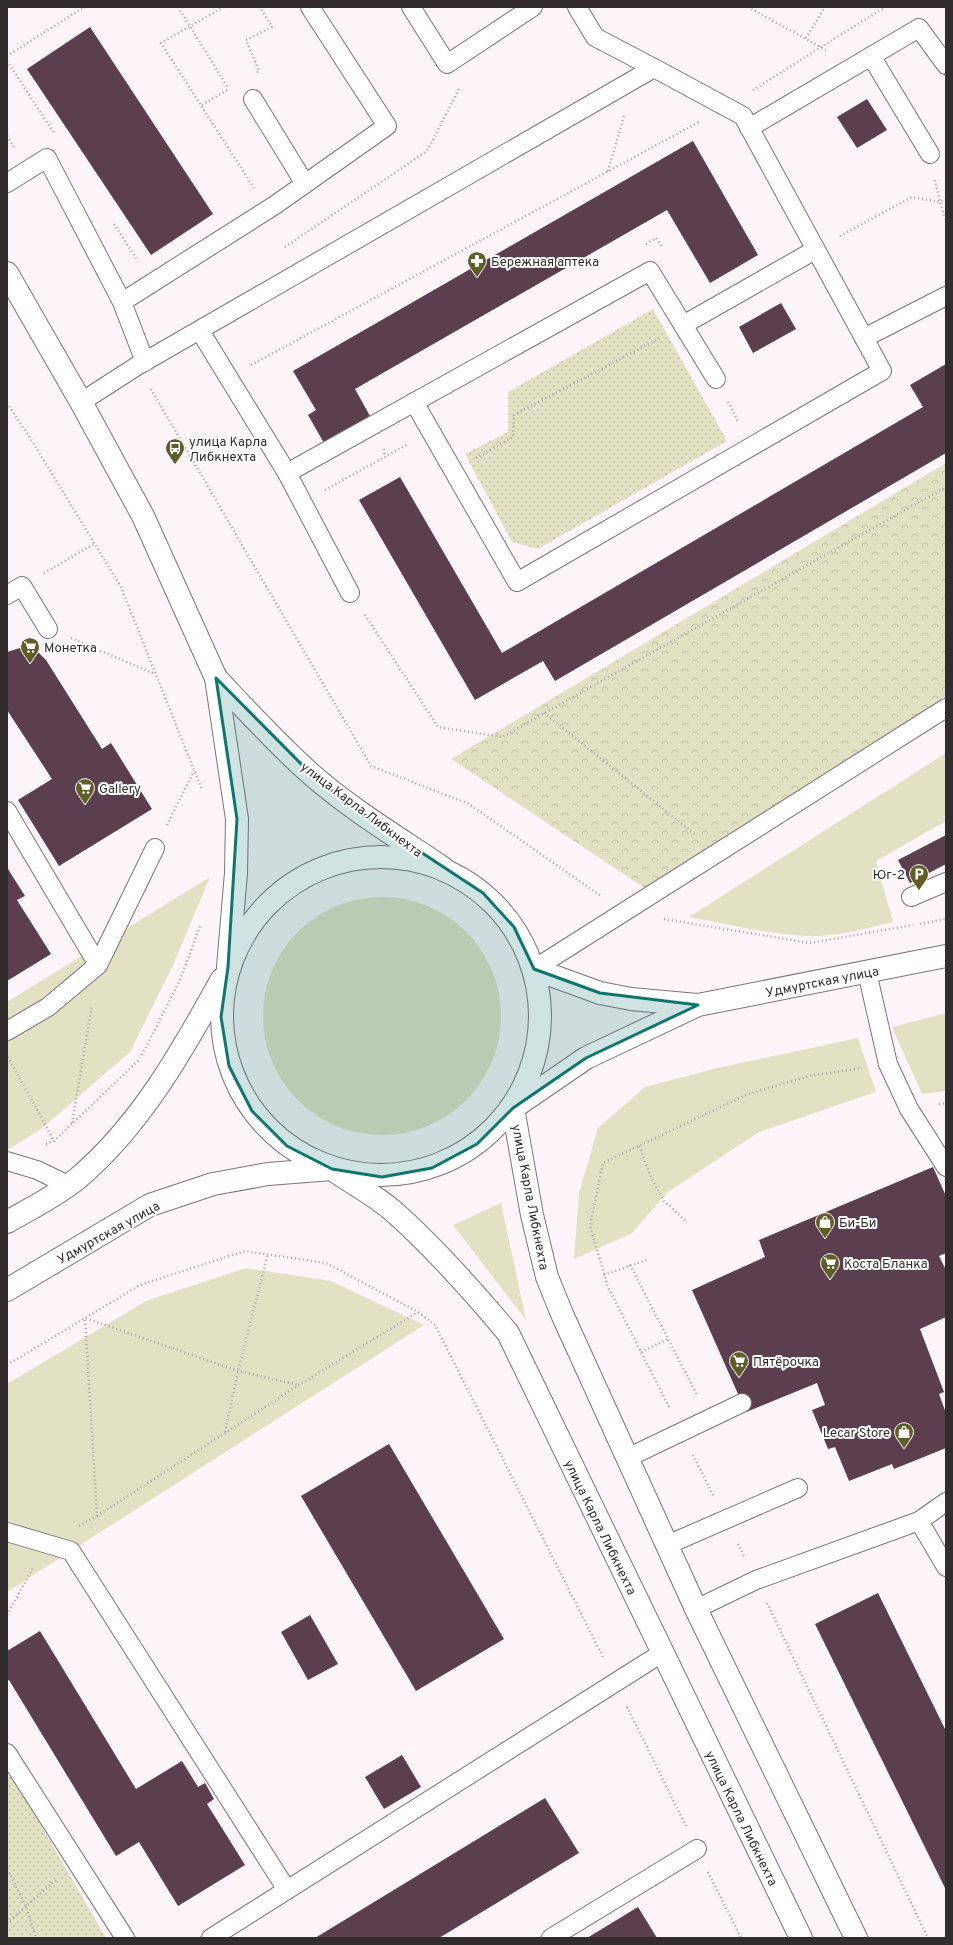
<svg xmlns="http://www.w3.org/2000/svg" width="953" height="1945" font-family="Overpass,sans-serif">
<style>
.green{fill:#e2e1c4}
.forest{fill:url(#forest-crowns)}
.park{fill:url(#park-dots)}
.building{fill:#5c3f4f}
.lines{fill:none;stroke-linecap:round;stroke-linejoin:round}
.lane-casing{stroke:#82717a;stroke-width:20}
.secondary-casing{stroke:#82717a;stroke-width:24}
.primary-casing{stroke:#82717a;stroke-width:24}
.path{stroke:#aaa2a6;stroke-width:2.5;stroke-dasharray:1 3;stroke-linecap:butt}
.lane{stroke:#fff;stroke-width:18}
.secondary{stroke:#fff;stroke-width:22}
.primary{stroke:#fff;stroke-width:22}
.marked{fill:#0f766e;fill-opacity:0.2;stroke:#0f766e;stroke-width:3;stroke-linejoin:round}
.labels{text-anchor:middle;stroke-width:4;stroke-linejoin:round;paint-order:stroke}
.poi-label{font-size:13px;fill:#332c2f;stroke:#fff;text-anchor:start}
.street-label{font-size:13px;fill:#332c2f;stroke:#fff}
</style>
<defs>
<pattern id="forest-crowns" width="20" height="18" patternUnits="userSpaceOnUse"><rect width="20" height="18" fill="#e2e1c4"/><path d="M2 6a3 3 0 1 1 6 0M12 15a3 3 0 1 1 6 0" fill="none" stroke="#c2c1a9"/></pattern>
<pattern id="park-dots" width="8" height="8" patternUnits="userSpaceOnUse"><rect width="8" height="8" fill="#e2e1c4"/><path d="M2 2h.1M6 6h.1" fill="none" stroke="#c2c1a9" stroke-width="1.8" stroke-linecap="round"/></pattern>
</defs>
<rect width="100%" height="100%" fill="#fdf5f9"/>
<g class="green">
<path d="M946,753v68l-70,40 17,61c-25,6 -50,13 -76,14 -41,1 -87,-12 -128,-19z"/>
<polygon points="210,877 174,963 130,1052 40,1130 7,1150 7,1002"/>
<circle cx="382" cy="1016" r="119"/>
<polygon points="946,1013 946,1091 922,1094 892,1027"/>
<polygon points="858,1038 876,1092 759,1132 668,1192 631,1234 574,1259 579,1193 598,1128 645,1087 717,1068"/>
<polygon points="501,1203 526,1320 453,1225"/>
<polygon points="246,1268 331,1281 424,1325 7,1592 7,1384 146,1301"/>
</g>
<polygon class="forest" points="946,463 946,696 652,893 451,759"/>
<g class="park">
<polygon points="653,309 727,441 538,549 512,542 465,454 508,432 508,392"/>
<polygon points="12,1775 106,1938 7,1938 7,1778"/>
</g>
<g class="building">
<polygon points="90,27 213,214 151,255 27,69"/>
<polygon points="867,99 887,130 857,148 837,117"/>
<polygon points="693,141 758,255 710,283 667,210 355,389 370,416 324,443 308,415 316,410 293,371"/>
<polygon points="781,303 796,329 753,353 739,327"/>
<polygon points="946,364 946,453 555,681 543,661 475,700 359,500 400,477 502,653 923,407 910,385"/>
<polygon points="20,648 29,649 39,653 46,660 102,749 111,743 152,809 59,866 18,800 52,779 7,710 7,652"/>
<polygon points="946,835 946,864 910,883 898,860"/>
<polygon points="8,869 25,896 17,900 51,954 7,981 7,870"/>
<polygon points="933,1167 946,1196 946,1253 939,1256 946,1270 946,1317 920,1329 944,1392 939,1394 946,1413 946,1448 894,1469 892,1464 849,1481 835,1447 828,1449 812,1410 825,1405 817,1383 746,1412 692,1290 765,1257 759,1240"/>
<polygon points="389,1444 504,1639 416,1691 301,1496"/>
<polygon points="878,1593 946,1731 946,1890 815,1624"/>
<polygon points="310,1615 338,1664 308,1680 281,1632"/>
<polygon points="40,1631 136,1789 182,1761 198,1787 205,1783 214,1799 207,1804 245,1865 178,1906 139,1842 116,1856 9,1680 7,1681 7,1651"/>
<polygon points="402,1755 421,1787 384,1809 365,1777"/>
<polygon points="545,1798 579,1853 439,1938 315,1938"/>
<polygon points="638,1907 657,1938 587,1938"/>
</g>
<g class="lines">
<g class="lane-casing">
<g id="lane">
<polyline points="411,7 447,64 533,7"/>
<polyline points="577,7 595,37 654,68"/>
<polyline points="871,56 930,154"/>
<polyline points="253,99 305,184"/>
<polyline points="749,128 919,28 946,65"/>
<polyline points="7,183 47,158 122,302"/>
<polyline points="683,325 716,379"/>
<polyline points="200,331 287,473 650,271 683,325 815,250"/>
<polyline points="864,338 946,296"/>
<polyline points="145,362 122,302 275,205 387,126 310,7"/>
<polyline points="81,402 137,366 654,68 743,116 882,371 517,582 414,402"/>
<polyline points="287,473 350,593"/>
<polyline points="7,595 22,586 48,629"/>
<polyline points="7,811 98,965"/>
<polyline points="911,897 946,882"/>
<polyline points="534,969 946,708"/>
<polyline points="867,972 888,1064 909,1109 946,1167"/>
<polyline points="7,1031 48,1007 98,965 155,848"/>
<polyline points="7,1161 37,1170 68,1185"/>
<polyline points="627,1458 742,1403"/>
<polyline points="919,1521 946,1567"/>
<polyline points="7,1532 71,1551 287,1890"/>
<polyline points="667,1545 798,1488"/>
<polyline points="696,1609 756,1580 919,1521 946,1502"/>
<polyline points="7,1753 125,1938"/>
<polyline points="211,1938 662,1653"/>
<polyline points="551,1938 697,1849"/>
</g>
</g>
<g class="secondary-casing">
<g id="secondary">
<polyline points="7,273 81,402 143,516 216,678 237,819 236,873 228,967"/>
<path d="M216,678c31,33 62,67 96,97 40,35 87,63 131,93"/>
<polyline points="534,969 600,993 631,999 697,1005"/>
<polyline points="513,1108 586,1058 698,1005 946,956"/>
</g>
</g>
<g class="primary-casing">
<g id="primary">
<circle cx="381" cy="1016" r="159"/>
<polyline points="513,1108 532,1215 547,1277 562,1314 696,1609 856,1938"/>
<path d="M336,1172c18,12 39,24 56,38 42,37 80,80 116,123l293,605"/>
<path d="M7,1222c23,-13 49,-26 70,-43 64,-54 105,-128 145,-200"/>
<polyline points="7,1290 150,1205 213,1184 268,1174 332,1169"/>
</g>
</g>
<g class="path">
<polyline points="178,7 228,88"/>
<polyline points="224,7 161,43 254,188"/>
<polyline points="748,7 826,50"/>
<polyline points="806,38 825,7"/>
<polyline points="7,56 84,7"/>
<polyline points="7,61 54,133"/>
<polyline points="257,72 259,71 246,40 272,27 260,7"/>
<polyline points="753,90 885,7"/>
<polyline points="202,105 227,90"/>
<polyline points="7,136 14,147"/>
<polyline points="608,171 624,116"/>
<polyline points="946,199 940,202 946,220"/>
<polyline points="114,224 138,261"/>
<polyline points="840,236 912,197 940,202 935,180"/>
<polyline points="646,244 656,238 662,247"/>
<polyline points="285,247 427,151 459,89"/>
<polyline points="251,365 699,122"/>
<polyline points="151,389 371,766 469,804 601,896"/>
<polyline points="728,402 739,423"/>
<polyline points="7,403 32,441 121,587 202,790"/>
<polyline points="384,449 385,457"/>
<polyline points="476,458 513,437 514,415 660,338"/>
<polyline points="325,490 408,444"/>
<polyline points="44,573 94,544"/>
<polyline points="365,615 438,727 502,737 946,487"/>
<polyline points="71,638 155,674"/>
<polyline points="544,713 696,835"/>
<polyline points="167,825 194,771"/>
<polyline points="664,919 810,943 913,925"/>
<polyline points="920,924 946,919"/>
<polyline points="142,1055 180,980 201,924"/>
<polyline points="8,1057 54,1141"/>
<polyline points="939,1104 946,1103"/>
<polyline points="72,1123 92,1006"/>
<polyline points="46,1144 54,1141 140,1059"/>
<polyline points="639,1146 652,1179 664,1201 686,1221"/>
<polyline points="630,1265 697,1395"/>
<polyline points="604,1275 649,1259"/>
<polyline points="641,1352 668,1339"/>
<polyline points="7,1365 140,1285 245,1251 326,1263 418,1312 435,1325 604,1659"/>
<polyline points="669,1407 608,1287 590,1226 603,1163 748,1094 809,1076 862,1068"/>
<polyline points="225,1432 238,1371 268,1254"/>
<polyline points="693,1455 714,1497"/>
<polyline points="97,1516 299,1385 418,1312"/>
<polyline points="79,1526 97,1516 85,1318 238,1371 299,1385"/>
<polyline points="738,1544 744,1556"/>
<polyline points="767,1603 928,1938"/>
<polyline points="7,1615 33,1568"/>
<polyline points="627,1707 686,1826"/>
<polyline points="7,1869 26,1906 36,1938"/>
<polyline points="708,1872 741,1938"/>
<polyline points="7,1923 56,1880"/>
</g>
<use href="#lane" class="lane"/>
<use href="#secondary" class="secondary"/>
<use href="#primary" class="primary"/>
</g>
<path class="marked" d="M216,678l97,98 53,40 117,77 31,34 20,42 66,24 98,12 -112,53 -73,50 -36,36 -45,24 -50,9 -50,-8 -45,-23 -35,-35 -23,-45 -8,-49 7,-50 9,-148z"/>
<defs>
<g id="pharmacy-pin" transform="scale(1)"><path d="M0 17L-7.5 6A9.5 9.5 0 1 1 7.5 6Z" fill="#605d29" stroke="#fff"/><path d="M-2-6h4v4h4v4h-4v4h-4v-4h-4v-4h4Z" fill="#fff"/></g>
<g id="bus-pin" transform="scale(1)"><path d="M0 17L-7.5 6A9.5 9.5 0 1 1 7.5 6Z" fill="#605d29" stroke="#fff"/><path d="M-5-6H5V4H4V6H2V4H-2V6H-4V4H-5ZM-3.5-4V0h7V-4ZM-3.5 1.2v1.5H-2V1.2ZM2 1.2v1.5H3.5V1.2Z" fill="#fff"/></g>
<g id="supermarket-pin" transform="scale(1)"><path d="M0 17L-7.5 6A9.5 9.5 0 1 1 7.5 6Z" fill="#605d29" stroke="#fff"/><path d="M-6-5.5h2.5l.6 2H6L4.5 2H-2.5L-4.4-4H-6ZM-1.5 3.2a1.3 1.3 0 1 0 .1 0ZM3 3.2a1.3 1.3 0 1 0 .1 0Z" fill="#fff"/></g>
<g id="parking-pin" transform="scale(1)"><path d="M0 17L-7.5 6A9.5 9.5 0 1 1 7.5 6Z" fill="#605d29" stroke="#fff"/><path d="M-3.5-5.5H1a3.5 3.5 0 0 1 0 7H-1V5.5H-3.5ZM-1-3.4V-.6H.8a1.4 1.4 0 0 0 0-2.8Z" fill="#fff"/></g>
<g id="shop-pin" transform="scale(1)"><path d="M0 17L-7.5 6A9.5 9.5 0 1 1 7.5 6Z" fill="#605d29" stroke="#fff"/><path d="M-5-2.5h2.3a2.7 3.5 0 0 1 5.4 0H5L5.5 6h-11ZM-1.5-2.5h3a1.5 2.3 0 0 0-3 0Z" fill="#fff"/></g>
</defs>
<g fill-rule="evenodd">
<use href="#pharmacy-pin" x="477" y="261"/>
<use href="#bus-pin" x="175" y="448"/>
<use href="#supermarket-pin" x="30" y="647"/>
<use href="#supermarket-pin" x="85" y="788"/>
<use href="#parking-pin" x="919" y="874"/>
<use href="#shop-pin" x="825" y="1222"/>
<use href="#supermarket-pin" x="830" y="1263"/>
<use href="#supermarket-pin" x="739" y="1361"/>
<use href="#shop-pin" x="904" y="1432"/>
</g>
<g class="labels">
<g class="poi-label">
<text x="491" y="266">Бережная аптека</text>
<text x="189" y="446">улица Карла<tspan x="189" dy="15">Либкнехта</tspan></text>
<text x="44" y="652">Монетка</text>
<text x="99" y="793">Gallery</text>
<text x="905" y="879" text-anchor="end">Юг-2</text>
<text x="839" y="1227">Би-Би</text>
<text x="844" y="1268">Коста Бланка</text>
<text x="753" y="1366">Пятёрочка</text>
<text x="890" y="1437" text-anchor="end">Lecar Store</text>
</g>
<g class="street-label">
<text transform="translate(362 809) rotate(37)" y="5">улица Карла Либкнехта</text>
<text transform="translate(822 981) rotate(-11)" y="5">Удмуртская улица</text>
<text transform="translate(531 1197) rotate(79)" y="5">улица Карла Либкнехта</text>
<text transform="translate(108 1232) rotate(-29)" y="5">Удмуртская улица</text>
<text transform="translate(601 1527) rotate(64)" y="5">улица Карла Либкнехта</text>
<text transform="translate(742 1818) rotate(64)" y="5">улица Карла Либкнехта</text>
</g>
</g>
<rect width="953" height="1945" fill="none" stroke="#332c2f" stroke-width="16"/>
</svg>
